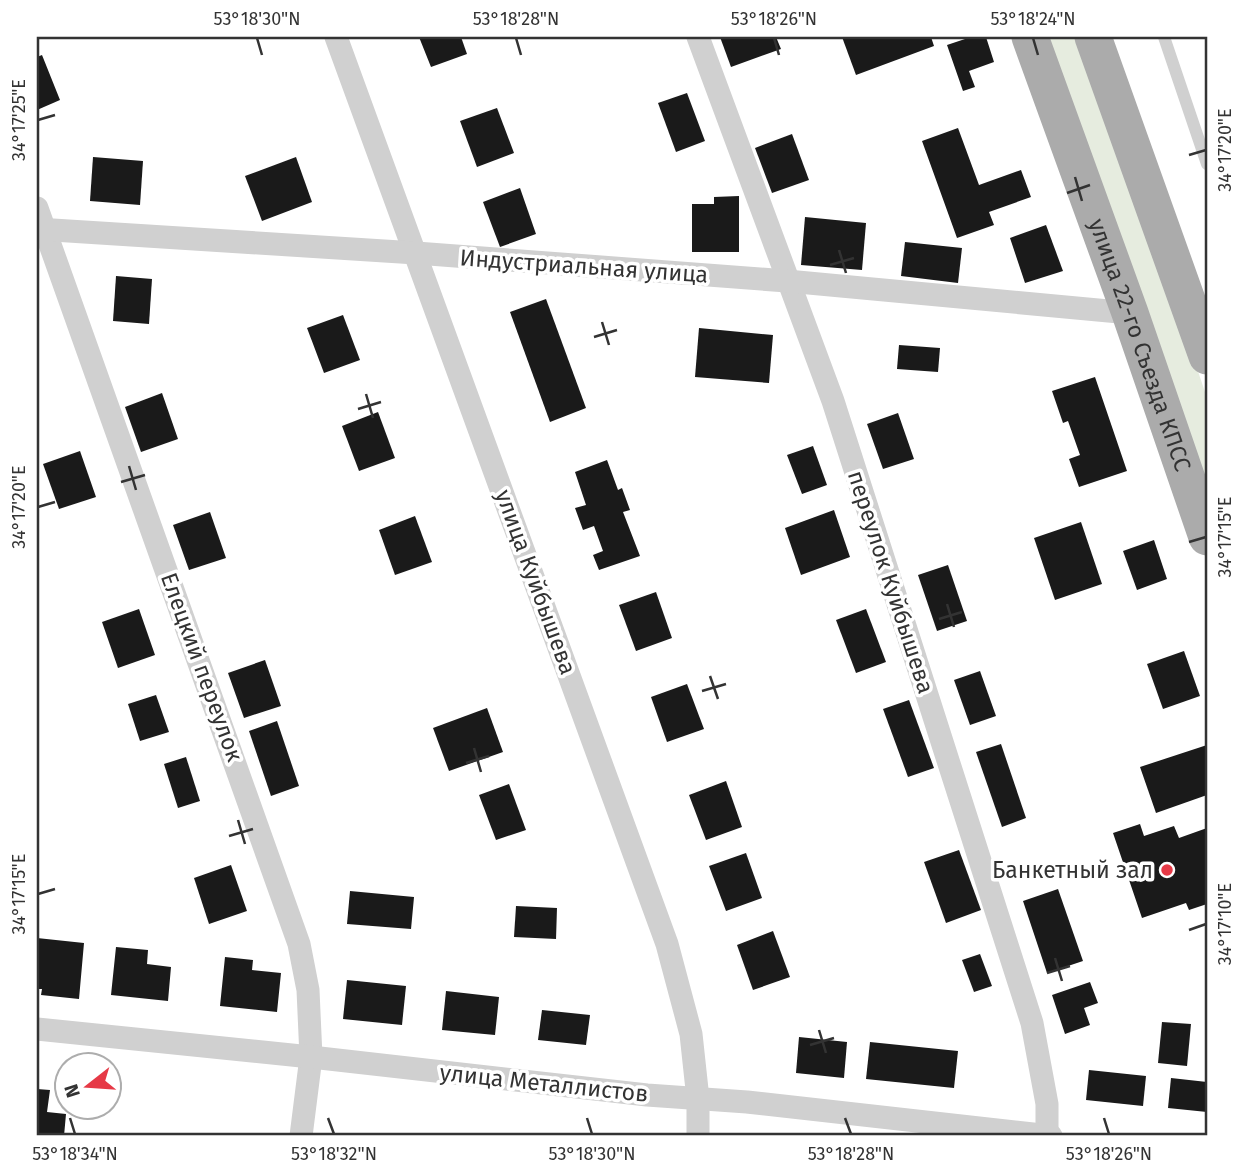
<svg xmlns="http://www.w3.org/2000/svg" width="1244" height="1173" font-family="'Fira Sans',sans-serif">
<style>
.green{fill:#e6ecdf}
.building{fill:#1a1a1a}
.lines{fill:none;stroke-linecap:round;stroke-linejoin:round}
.service{stroke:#d0d0d0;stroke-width:12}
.minor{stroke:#d0d0d0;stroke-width:23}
.primary{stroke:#ababab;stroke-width:37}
.ticks{fill:none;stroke:#333;stroke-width:2.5}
.poi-dot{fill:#e63946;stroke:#fff;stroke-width:2.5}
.labels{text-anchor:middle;stroke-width:7;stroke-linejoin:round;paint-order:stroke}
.street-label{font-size:23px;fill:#333;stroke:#fff}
.poi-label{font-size:23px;fill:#333;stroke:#fff;text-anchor:end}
.neatline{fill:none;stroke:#333;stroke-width:2.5}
.ticks-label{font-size:18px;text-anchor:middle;fill:#333}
</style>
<rect width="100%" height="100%" fill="#fff"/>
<polygon class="green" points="1044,37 1076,37 1182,324 1207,398 1207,486"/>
<g class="building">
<polygon points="419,37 461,37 467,54 431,67"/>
<polygon points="720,37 776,37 781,49 731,67"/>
<polygon points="842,37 931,37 934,46 856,75"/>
<polygon points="971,37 986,37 994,62 969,71 975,87 963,91 947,45"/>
<polygon points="42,55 60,100 37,110 37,57"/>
<polygon points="687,93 705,141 676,152 658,103"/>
<polygon points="497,108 514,153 477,167 460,121"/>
<polygon points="958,128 979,185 1021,170 1031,197 989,212 994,225 957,238 922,141"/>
<polygon points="792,134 809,180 772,193 755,148"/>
<polygon points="93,157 143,161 140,205 90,201"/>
<polygon points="296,157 312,202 262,221 245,176"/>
<polygon points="520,188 536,234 500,247 483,202"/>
<polygon points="739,196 739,252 692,252 692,204 714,204 714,197"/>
<polygon points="805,217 866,223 862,270 801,265"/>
<polygon points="1046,225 1063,271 1025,283 1010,238"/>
<polygon points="905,242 962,248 958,283 901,276"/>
<polygon points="116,276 152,279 149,324 113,321"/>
<polygon points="546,299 586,408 550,422 510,312"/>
<polygon points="343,315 360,360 324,373 307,328"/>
<polygon points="699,328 773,335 769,383 695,377"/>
<polygon points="899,345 940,348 938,372 897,369"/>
<polygon points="1095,377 1127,471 1079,487 1069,459 1080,455 1068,421 1063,423 1052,391"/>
<polygon points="162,393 178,439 141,452 125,407"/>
<polygon points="378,412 395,458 359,471 342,426"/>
<polygon points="898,413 914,459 883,469 867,424"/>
<polygon points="813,446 827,485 802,494 787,455"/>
<polygon points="80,451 96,497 59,509 43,464"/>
<polygon points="607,460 618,490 622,488 630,510 623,512 640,556 599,570 593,555 603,551 594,526 583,530 575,508 586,505 575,472"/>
<polygon points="834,510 850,557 801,575 785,528"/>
<polygon points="210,512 226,558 189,570 173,525"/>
<polygon points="415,516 432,562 395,575 379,530"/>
<polygon points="1081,522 1102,584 1055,600 1034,538"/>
<polygon points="1154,540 1167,579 1137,590 1123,551"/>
<polygon points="948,565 967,621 937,631 918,575"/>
<polygon points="656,592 672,638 636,651 619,605"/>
<polygon points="139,609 155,655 118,668 102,622"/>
<polygon points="866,609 886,662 856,673 836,620"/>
<polygon points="1184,651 1200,696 1163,709 1147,664"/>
<polygon points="265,660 281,706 244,718 228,673"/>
<polygon points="980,671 996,716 970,725 954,680"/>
<polygon points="687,684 704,729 667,742 651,697"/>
<polygon points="156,695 169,732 140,741 128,704"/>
<polygon points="909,700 934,768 908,777 883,709"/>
<polygon points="487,708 503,752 449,771 433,728"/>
<polygon points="277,721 299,786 271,796 249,731"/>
<polygon points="1001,744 1026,818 1002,827 976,752"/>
<polygon points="1207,745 1207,795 1156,813 1140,767"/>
<polygon points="186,757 200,801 178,808 164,764"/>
<polygon points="726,781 742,827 706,840 689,795"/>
<polygon points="509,784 526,830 496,840 479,795"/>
<polygon points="1140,824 1144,836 1174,826 1179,838 1207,828 1207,904 1189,910 1186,903 1142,918 1113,833"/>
<polygon points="959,850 981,910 946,923 924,862"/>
<polygon points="746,853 762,898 726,911 709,866"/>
<polygon points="231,865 247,911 209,924 194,878"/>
<polygon points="1058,889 1083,961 1047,973 1023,901"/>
<polygon points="350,891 414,897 411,929 347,924"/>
<polygon points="516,906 557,908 556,939 514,937"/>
<polygon points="773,931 790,977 753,990 737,945"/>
<polygon points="37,938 84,943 79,999 41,995 42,989 37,989"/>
<polygon points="116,947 148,950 147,964 171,967 168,1001 111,995"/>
<polygon points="980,954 992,986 974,992 962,960"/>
<polygon points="225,957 253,960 252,970 281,973 277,1012 220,1006"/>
<polygon points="347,980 406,986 402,1025 343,1019"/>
<polygon points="1090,982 1098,1003 1084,1008 1090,1025 1065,1034 1052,995"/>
<polygon points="446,991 499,997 495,1035 442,1030"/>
<polygon points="542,1010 590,1015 586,1045 538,1040"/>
<polygon points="1162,1022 1191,1024 1187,1066 1158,1063"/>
<polygon points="799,1037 847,1042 844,1078 796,1073"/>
<polygon points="870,1042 958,1051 954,1088 866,1079"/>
<polygon points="1089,1070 1146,1076 1143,1106 1086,1100"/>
<polygon points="1171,1078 1207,1082 1207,1112 1168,1108"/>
<polygon points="37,1089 50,1090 47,1112 66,1114 64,1136 37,1136"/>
</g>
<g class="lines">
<polyline class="service" points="1164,37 1207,164"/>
<g class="minor">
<polyline points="336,37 667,944 691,1034 698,1099 698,1136"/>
<polyline points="698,37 833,401 1032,1023 1047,1104 1047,1136"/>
<polyline points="37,208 299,944 308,990 311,1057 301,1136"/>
<polyline points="37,229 416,253 787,281 1130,313"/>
<polyline points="37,1029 311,1057 647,1095 747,1102 1051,1136"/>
</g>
<g class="primary">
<path id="s1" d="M1030,37l100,276 77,224"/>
<polyline points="1093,37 1207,356"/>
</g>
</g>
<path class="ticks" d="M257,38l5,17M516,38l5,17M774,38l5,17M1033,38l5,17M38,120l17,-5M1189,155l17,-5M1075,177l7,24M1067,193l23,-8M839,250l7,23M830,265l24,-7M602,322l7,23M594,337l23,-7M366,394l7,24M358,409l23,-7M129,466l7,24M121,482l24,-7M38,507l17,-5M1189,542l17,-5M947,604l7,23M939,619l23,-7M710,676l8,23M702,691l24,-7M474,748l7,24M466,763l23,-7M238,820l7,24M229,836l24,-7M38,894l17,-5M1189,930l17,-6M1055,958l7,23M1047,973l23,-7M819,1030l7,23M810,1045l24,-7M70,1118l5,16M328,1118l6,16M587,1118l5,16M845,1118l6,16M1104,1118l5,16"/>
<circle class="poi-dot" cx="1167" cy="870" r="7"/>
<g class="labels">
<g class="street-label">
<text transform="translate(584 266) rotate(4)" y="8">Индустриальная улица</text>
<text dy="8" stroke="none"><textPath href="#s1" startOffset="327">улица 22-го Съезда КПСС</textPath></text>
<text transform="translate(536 582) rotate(70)" y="8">улица Куйбышева</text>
<text transform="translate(891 582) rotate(72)" y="8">переулок Куйбышева</text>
<text transform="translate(202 667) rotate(70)" y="8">Елецкий переулок</text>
<text transform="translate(544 1083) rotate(6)" y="8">улица Металлистов</text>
</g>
<g class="poi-label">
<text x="1153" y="878">Банкетный зал</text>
</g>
</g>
<rect width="1244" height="1173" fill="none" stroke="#ffffff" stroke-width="77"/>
<g transform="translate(88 1086) rotate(253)"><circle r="33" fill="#ffffff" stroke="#adadad" stroke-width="2"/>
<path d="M0-5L12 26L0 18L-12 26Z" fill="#e63946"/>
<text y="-10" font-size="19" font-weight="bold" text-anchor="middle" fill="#333333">N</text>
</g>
<rect x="38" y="38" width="1168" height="1096" class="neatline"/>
<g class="ticks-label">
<text x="257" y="25">53°18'30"N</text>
<text x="516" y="25">53°18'28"N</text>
<text x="774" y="25">53°18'26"N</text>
<text x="1033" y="25">53°18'24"N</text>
<text transform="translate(19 120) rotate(-90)" y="6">34°17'25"E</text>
<text transform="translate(1225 150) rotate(-90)" y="6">34°17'20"E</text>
<text transform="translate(19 507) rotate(-90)" y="6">34°17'20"E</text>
<text transform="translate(1225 537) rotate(-90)" y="6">34°17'15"E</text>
<text transform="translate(19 894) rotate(-90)" y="6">34°17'15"E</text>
<text transform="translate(1225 924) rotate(-90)" y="6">34°17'10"E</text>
<text x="75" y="1160">53°18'34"N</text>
<text x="334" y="1160">53°18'32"N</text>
<text x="592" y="1160">53°18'30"N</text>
<text x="851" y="1160">53°18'28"N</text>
<text x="1109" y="1160">53°18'26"N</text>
</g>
</svg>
